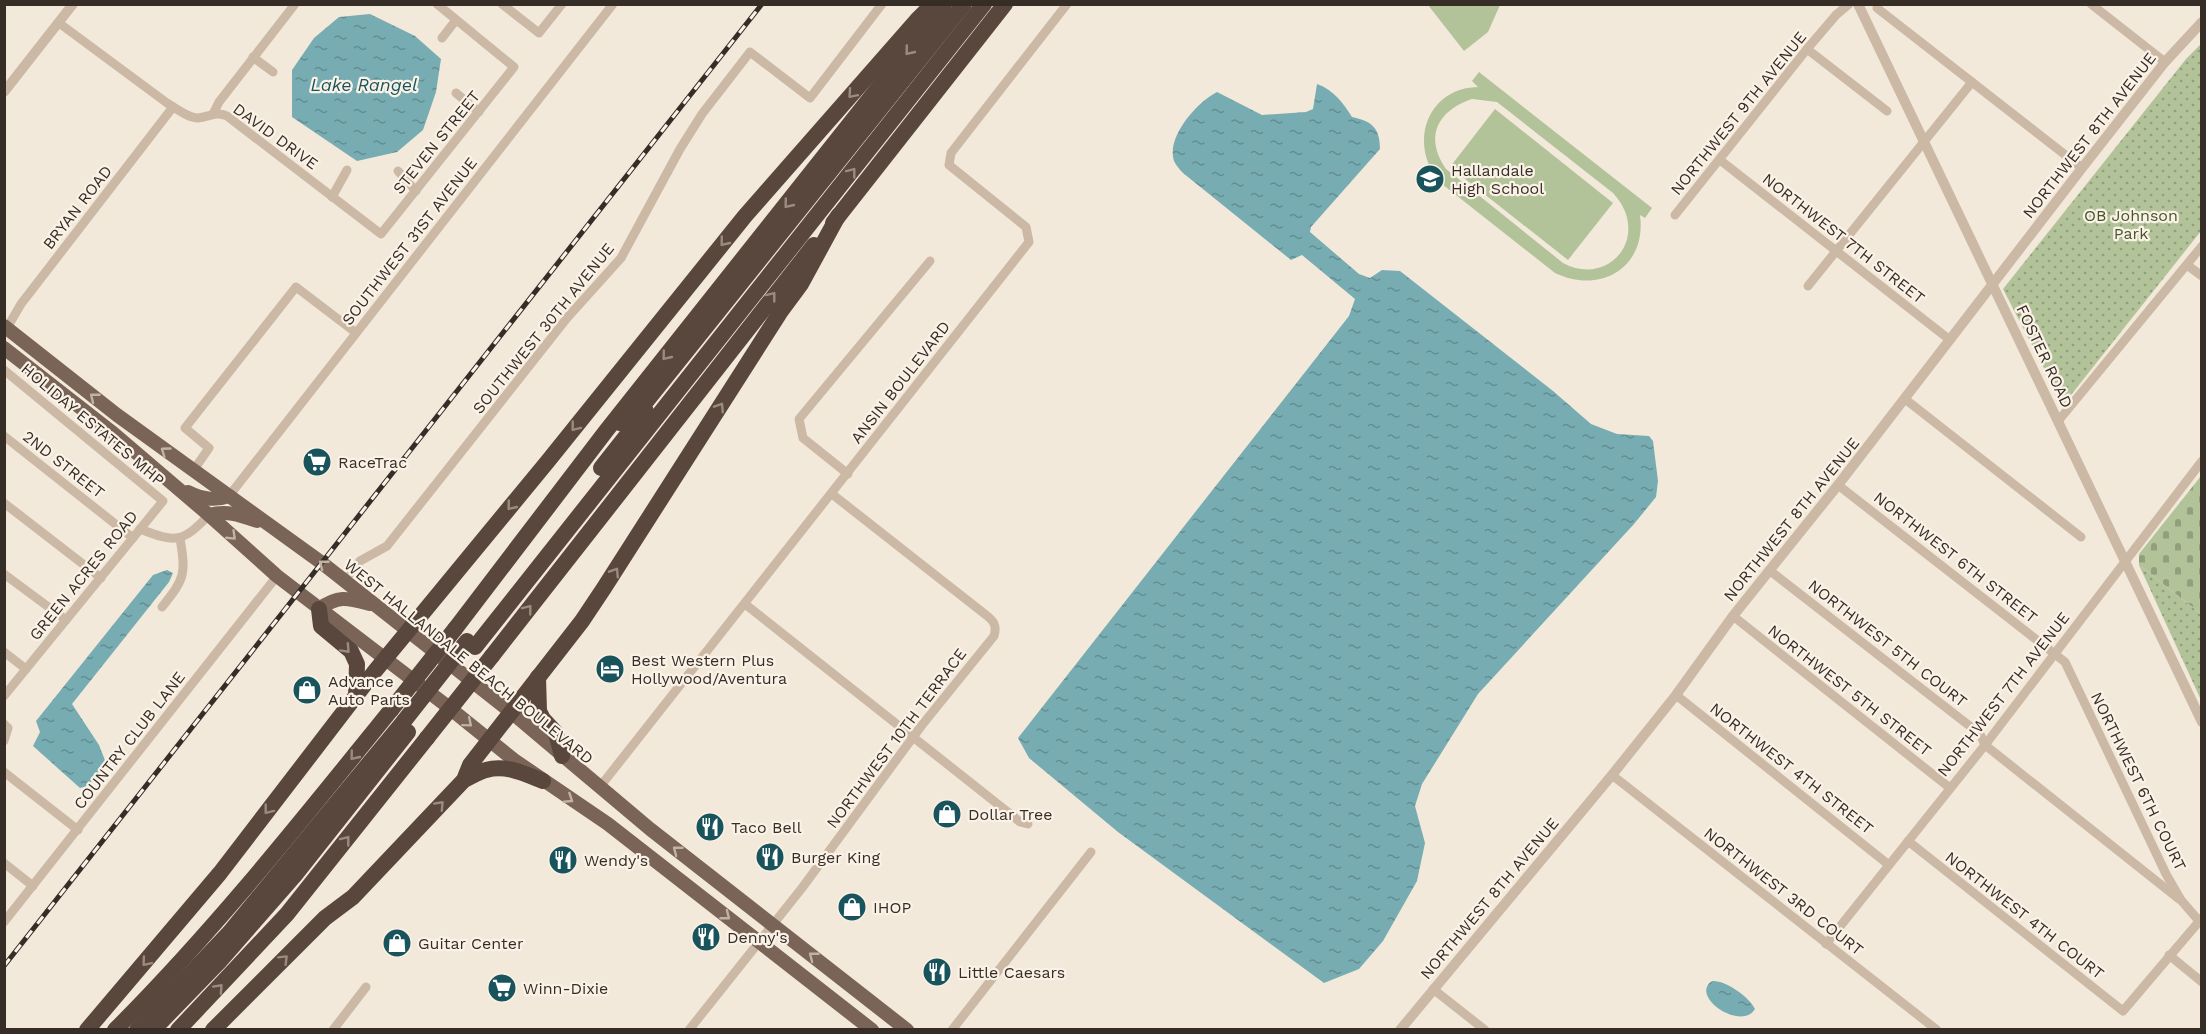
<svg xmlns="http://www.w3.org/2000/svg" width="2206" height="1034" font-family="'Work Sans',sans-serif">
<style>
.green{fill:#b3c399;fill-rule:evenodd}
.cemetery{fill:url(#cemetery-stones)}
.park{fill:url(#park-dots)}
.water{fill:url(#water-ripples)}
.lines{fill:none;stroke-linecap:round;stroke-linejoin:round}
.minor{stroke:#ccb9a5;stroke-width:9}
.tertiary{stroke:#ccb9a5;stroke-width:10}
.primary{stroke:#7a6457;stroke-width:14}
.motorway{stroke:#59473d;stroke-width:16}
.rail-casing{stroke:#372d27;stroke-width:5}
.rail{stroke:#fbf2e7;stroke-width:3;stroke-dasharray:9;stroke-linecap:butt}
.motorway-bridge{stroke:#59473d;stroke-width:16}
.oneway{stroke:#9a8b81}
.oneway2{stroke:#c1b2a6}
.labels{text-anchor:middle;stroke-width:4.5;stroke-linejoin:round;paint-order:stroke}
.street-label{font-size:16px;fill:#372d27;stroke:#fbf2e7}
.poi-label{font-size:16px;fill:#372d27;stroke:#fbf2e7;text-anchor:start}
.park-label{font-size:16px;fill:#445729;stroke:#fbf2e7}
.water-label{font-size:18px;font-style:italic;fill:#19545c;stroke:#fbf2e7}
</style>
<defs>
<pattern id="cemetery-stones" width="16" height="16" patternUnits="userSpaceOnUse" patternTransform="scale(1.5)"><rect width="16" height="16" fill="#b3c399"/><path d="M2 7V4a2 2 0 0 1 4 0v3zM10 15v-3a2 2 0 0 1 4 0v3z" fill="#929f7d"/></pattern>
<pattern id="park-dots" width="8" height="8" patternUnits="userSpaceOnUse" patternTransform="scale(1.5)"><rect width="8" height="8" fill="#b3c399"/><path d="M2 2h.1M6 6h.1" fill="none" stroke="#929f7d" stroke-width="1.8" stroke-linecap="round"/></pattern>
<pattern id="water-ripples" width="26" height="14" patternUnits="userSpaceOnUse" patternTransform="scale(1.5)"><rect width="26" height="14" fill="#77adb2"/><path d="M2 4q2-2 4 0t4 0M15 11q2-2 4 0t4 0" fill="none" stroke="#628d91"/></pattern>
</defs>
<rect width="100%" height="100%" fill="#f3e9da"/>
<g class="green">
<polygon points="1428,5 1500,5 1488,32 1464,51"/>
<path d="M1479,72l173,136 -7,10 -5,-3c7,52 -39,80 -85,58l-113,-89c-35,-36 -17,-96 36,-97l-6,-6zM1472,99l25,3 116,91c39,42 -3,95 -50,70l-117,-94c-22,-32 -9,-58 26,-70z"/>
<polygon points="1495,109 1613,203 1568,260 1450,167"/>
</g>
<polygon class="cemetery" points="2201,476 2201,614 2139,565 2139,554"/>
<g class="park">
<polygon points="2201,44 2201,231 2063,405 2003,289 2186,59"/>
<polygon points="2139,565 2201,614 2201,700"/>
</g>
<g class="water">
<polygon points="370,14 415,36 441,59 436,92 423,130 397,152 357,161 292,117 292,70 314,38 339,17"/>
<path d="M1317,84c17,6 26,19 35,33 20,4 28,11 28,32l-69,78 -1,5 49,42 11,4 12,-8 18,1 153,120 38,33 26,10 32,2 4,5 5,40 -2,16 -22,27 -156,170 -56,90 -7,22 10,37 -8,38 -34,60 -24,28 -35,14 -206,-151 -89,-74 -11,-20 331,-422 6,-17 -53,-44 -11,5 -108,-87c-3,-3 -7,-8 -9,-12 -8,-24 23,-59 43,-69l45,23 44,-3 7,-3z"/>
<polygon points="167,570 173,573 169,582 72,704 99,745 106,763 88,786 80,788 33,746 40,732 36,721 153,575"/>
<path d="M1712,981c14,-1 37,16 43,28 -14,23 -66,-13 -43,-28z"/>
</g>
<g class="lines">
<g class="minor">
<polyline points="502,4 539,33 562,4"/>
<polyline points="2091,4 2165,62"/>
<polyline points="1877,8 2082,168"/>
<path d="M59,23l108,80c9,5 21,15 31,15 11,-1 18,-7 29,-2l154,118 133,-167 -77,-63"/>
<polyline points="442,38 456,20"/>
<polyline points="1807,49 1887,111"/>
<polyline points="253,57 273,72"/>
<polyline points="456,93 479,112"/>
<polyline points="213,114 219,102 295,4"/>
<polyline points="1720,160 1950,340"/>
<polyline points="398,171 416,191"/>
<polyline points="332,197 347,170"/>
<polyline points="1675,215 1807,49 1836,15 1849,4"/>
<polyline points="2187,265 2202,276"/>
<polyline points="1808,286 1972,82"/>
<polyline points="7,328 21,304 173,107"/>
<polyline points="4,370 163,501 4,696"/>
<polyline points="1905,399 2081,537"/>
<polyline points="2059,420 2202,246"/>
<polyline points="4,436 133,538"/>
<polyline points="193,471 209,448 185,428 296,287 355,332"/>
<polyline points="848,474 803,438 799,419 930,261"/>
<polyline points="1838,485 2065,662 2166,874 2181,900 2199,921"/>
<polyline points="229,496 613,4"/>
<polyline points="4,503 101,578"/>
<path d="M140,529c36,14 42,14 69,-14"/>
<polyline points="1769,570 1980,734 1985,745 2179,899"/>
<polyline points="4,574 66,620"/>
<polyline points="344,581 360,561 387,546 567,318 621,258 680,149 702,114 750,52 810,98 882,4"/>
<polyline points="745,604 1014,817 1020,822 1028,824"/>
<path d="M162,607c23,-29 24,-32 18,-69"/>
<polyline points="1733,616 1950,788"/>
<polyline points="4,652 26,669"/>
<polyline points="1676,695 1889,865"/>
<polyline points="4,724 8,728 4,741"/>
<polyline points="4,772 78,830"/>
<polyline points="1612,775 1937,1030"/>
<polyline points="599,788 1029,242 1026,227 949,165 951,153 1067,4"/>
<polyline points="1908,841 2123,1011 2202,918"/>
<polyline points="4,863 33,886"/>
<polyline points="4,922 277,576"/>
<polyline points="1826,944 1985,745 2202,461"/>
<polyline points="2169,955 2202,982"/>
<polyline points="1433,989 1485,1030"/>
<polyline points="333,1030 366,987"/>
<path d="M689,1030l113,-142 120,-163 72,-89c3,-10 0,-15 -8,-21l-154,-121"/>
<polyline points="952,1030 1091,852"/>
</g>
<g class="tertiary">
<polyline points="1858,4 2202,722"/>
<polyline points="4,92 73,4"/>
<polyline points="1400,1030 1612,775 1676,695 1733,616 1838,485 2082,168 2165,62 2202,22"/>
</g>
<g class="primary">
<polyline points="4,326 117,415 322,563 511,712 650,829 907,1030"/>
<polyline points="4,348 113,433 209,515 277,576 447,706 514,760 608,824 872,1030"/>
<path d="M188,492c14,7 26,9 41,4"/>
<path d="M209,515c18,-5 31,0 48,6"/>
<path d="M319,609c20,-14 28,-11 51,-5"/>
</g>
<g class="motorway">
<polyline points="833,223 1005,4"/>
<polyline points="620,423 641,408 964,4"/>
<polyline points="601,468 646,411"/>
<polyline points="319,609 321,626 351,651 357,664 356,697"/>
<polyline points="455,629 606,431 944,5"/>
<polyline points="475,647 984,4"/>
<polyline points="492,656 814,245"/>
<polyline points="538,677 539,711 543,719 556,733 562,756"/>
<path d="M464,780c7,-3 14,-8 22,-10 20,-6 39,4 57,11"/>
<polyline points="87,1030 220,873 375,671 548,461 745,216 917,20 933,4"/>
<path d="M115,1030c100,-100 187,-210 276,-320"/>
<polyline points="137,1030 229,933 404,721"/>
<polyline points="153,1030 219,962 295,875 408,732"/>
<polyline points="178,1030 287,914 427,738"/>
<polyline points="213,1030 325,918 353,897 464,780 470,765 582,621 604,588 781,311 801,284 838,216"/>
</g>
<g class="rail-casing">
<polyline id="rail" points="4,966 762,4"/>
</g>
<use href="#rail" class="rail"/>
<g class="motorway-bridge">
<polyline points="391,710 455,629"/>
<polyline points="404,721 467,641"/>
<polyline points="427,738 492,656"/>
</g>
</g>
<defs><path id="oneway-chevron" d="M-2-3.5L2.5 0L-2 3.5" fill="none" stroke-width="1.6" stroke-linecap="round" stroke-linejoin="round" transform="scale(1.5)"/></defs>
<g class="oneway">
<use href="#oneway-chevron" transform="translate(909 51) rotate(129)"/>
<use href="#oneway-chevron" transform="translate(852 94) rotate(131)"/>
<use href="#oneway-chevron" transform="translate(852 172) rotate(-52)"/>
<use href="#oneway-chevron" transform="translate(788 204) rotate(129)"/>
<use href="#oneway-chevron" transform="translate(724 242) rotate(129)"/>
<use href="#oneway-chevron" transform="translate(772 296) rotate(-52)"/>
<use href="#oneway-chevron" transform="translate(666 356) rotate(129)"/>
<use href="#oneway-chevron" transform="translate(720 407) rotate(-57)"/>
<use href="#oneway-chevron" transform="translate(575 427) rotate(128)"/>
<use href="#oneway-chevron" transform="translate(511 506) rotate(129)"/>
<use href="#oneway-chevron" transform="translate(615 572) rotate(-57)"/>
<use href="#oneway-chevron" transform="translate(528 609) rotate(-52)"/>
<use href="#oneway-chevron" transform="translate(346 649) rotate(47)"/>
<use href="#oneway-chevron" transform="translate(354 756) rotate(129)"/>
<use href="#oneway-chevron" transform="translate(440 805) rotate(-47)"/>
<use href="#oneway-chevron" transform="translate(268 810) rotate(128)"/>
<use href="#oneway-chevron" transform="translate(346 840) rotate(-52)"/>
<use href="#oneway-chevron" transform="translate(284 959) rotate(-45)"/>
<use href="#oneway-chevron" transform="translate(146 962) rotate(130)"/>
<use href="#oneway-chevron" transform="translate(219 988) rotate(-47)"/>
</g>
<g class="oneway2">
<use href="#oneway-chevron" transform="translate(94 397) rotate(-141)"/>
<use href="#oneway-chevron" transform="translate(165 451) rotate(-144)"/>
<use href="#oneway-chevron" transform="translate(232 536) rotate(44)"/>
<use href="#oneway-chevron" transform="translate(323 564) rotate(-142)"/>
<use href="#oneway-chevron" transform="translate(468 723) rotate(40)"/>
<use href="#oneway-chevron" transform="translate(569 799) rotate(33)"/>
<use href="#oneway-chevron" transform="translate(677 850) rotate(-142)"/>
<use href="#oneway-chevron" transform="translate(726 916) rotate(38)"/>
<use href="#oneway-chevron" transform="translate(813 956) rotate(-142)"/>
</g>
<defs>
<g id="school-disc" transform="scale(1.5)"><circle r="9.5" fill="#19545c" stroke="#fbf2e7"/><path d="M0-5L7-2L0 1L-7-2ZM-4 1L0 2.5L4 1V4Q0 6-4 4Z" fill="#fff"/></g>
<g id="supermarket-disc" transform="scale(1.5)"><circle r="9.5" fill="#19545c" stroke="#fbf2e7"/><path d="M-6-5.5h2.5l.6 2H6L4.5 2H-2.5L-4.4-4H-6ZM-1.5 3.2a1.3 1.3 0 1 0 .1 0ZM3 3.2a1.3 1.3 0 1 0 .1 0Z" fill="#fff"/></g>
<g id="hotel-disc" transform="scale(1.5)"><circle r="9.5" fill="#19545c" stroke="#fbf2e7"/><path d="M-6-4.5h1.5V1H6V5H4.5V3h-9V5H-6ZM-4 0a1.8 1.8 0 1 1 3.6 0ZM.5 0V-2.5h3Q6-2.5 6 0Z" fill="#fff"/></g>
<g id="shop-disc" transform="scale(1.5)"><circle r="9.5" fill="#19545c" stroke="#fbf2e7"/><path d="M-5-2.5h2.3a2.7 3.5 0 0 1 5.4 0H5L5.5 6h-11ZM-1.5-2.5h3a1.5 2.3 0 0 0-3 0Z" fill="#fff"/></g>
<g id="restaurant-disc" transform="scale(1.5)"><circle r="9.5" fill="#19545c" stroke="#fbf2e7"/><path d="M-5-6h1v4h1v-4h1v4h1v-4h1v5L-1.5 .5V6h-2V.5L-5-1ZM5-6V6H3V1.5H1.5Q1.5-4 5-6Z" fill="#fff"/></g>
</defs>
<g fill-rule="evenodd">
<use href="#school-disc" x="1430" y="179"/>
<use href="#supermarket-disc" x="317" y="462"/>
<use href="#hotel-disc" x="610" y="669"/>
<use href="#shop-disc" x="307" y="690"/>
<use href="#shop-disc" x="947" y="814"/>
<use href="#restaurant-disc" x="710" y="827"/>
<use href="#restaurant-disc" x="770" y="857"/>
<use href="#restaurant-disc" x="563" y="860"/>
<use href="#shop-disc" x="852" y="907"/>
<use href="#restaurant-disc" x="706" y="937"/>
<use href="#shop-disc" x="397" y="943"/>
<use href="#restaurant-disc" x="937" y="972"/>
<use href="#supermarket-disc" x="502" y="988"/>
</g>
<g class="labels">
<g class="street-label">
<text transform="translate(1738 113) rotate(-51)" y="6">NORTHWEST 9TH AVENUE</text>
<text transform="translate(2089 135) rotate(-52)" y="6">NORTHWEST 8TH AVENUE</text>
<text transform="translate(276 136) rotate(36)" y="6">DAVID DRIVE</text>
<text transform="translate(436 142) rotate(-51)" y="6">STEVEN STREET</text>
<text transform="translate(77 207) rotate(-52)" y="6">BRYAN ROAD</text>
<text transform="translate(1844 238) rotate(38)" y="6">NORTHWEST 7TH STREET</text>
<text transform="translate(409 241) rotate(-52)" y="6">SOUTHWEST 31ST AVENUE</text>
<text transform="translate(543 328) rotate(-51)" y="6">SOUTHWEST 30TH AVENUE</text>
<text transform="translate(2045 356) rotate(65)" y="6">FOSTER ROAD</text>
<text transform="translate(900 382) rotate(-52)" y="6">ANSIN BOULEVARD</text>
<text transform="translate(93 424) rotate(40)" y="6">HOLIDAY ESTATES MHP</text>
<text transform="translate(64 464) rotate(38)" y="6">2ND STREET</text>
<text transform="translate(1791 519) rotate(-51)" y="6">NORTHWEST 8TH AVENUE</text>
<text transform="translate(1956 557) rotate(38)" y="6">NORTHWEST 6TH STREET</text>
<text transform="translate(83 575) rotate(-51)" y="6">GREEN ACRES ROAD</text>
<text transform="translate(1888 643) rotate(38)" y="6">NORTHWEST 5TH COURT</text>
<text transform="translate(469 661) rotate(39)" y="6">WEST HALLANDALE BEACH BOULEVARD</text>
<text transform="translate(1850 690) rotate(38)" y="6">NORTHWEST 5TH STREET</text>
<text transform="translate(2003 694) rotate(-52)" y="6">NORTHWEST 7TH AVENUE</text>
<text transform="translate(896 738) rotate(-53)" y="6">NORTHWEST 10TH TERRACE</text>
<text transform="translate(129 740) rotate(-52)" y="6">COUNTRY CLUB LANE</text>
<text transform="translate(1792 768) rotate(38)" y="6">NORTHWEST 4TH STREET</text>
<text transform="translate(2139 781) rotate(64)" y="6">NORTHWEST 6TH COURT</text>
<text transform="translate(1784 891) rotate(38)" y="6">NORTHWEST 3RD COURT</text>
<text transform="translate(1489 898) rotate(-50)" y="6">NORTHWEST 8TH AVENUE</text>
<text transform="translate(2025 915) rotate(38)" y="6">NORTHWEST 4TH COURT</text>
</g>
<g class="poi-label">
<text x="1451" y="176">Hallandale<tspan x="1451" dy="18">High School</tspan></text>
<text x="338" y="468">RaceTrac</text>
<text x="631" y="666">Best Western Plus<tspan x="631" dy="18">Hollywood/Aventura</tspan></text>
<text x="328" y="687">Advance<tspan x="328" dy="18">Auto Parts</tspan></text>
<text x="968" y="820">Dollar Tree</text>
<text x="731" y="833">Taco Bell</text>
<text x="791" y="863">Burger King</text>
<text x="584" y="866">Wendy's</text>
<text x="873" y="913">IHOP</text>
<text x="727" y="943">Denny's</text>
<text x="418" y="949">Guitar Center</text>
<text x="958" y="978">Little Caesars</text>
<text x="523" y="994">Winn-Dixie</text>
</g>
<g class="park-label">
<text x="2131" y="221">OB Johnson<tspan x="2131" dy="18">Park</tspan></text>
</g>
<g class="water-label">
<text x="364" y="91">Lake Rangel</text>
</g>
</g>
<rect width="2206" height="1034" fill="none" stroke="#372d27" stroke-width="12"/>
</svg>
